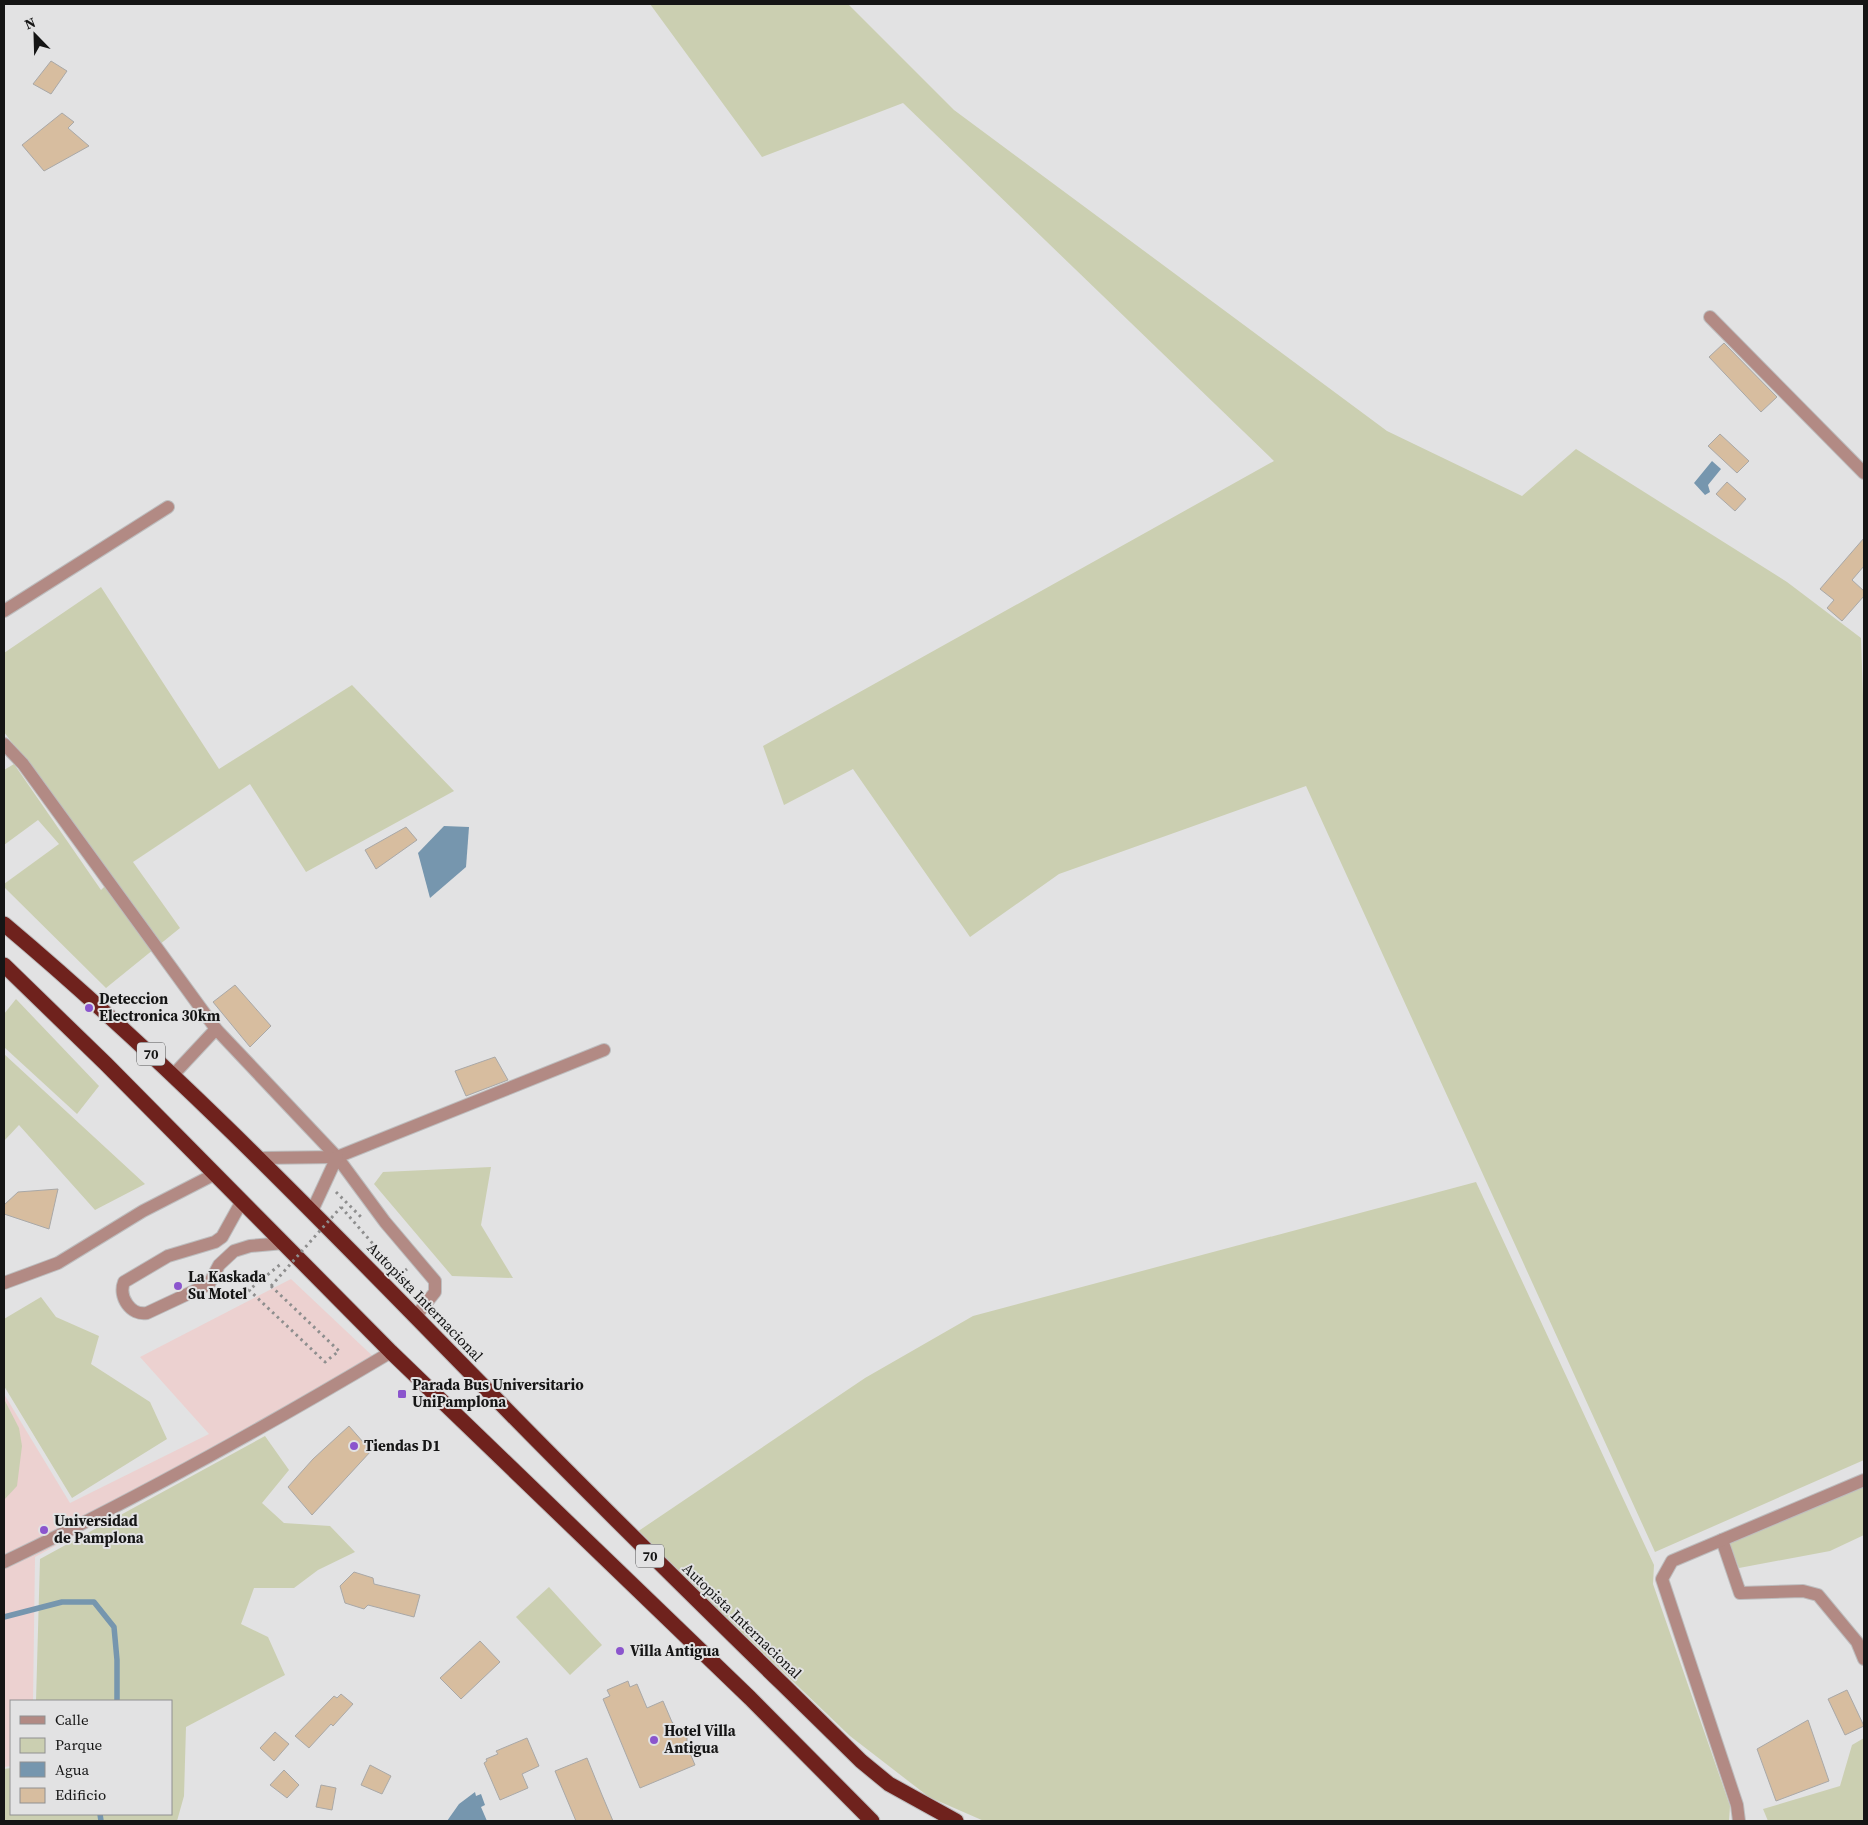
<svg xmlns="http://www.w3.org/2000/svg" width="1868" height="1825" font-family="'Source Serif 4',serif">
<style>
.education{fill:#ecd1d0}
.green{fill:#cbcfb1}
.water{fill:#7696ae}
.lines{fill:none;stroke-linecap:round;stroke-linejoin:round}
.stream{stroke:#7696ae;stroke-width:5.5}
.building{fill:#d7bd9f;stroke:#a9a8a7}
.minor-casing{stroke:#bdbdbe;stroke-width:14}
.highway-casing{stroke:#bdbdbe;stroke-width:17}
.path{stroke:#8e8e8e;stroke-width:3;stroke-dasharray:2.5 4;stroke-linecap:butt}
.minor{stroke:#b28a84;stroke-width:12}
.highway{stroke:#6f221d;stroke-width:15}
.path-bridge{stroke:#8e8e8e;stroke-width:3;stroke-dasharray:2.5 4;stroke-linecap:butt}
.poi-dot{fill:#8b55cd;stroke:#e2e2e3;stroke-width:2}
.labels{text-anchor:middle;stroke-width:4;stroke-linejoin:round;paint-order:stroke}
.shield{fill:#e2e2e3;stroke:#525253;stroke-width:1}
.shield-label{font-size:14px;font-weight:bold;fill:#151515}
.poi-label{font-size:15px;font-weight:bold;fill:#151515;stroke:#e2e2e3;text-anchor:start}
.street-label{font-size:15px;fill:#151515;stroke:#e2e2e3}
</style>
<rect width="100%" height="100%" fill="#e2e2e3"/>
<polygon class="education" points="291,1279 380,1363 263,1433 35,1557 33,1701 11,1701 11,1766 4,1767 4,1394 70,1503 209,1434 140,1357"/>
<g class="green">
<polygon points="650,4 848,4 954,110 1387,431 1522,496 1576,449 1787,582 1861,638 1864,725 1864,1460 1655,1552 1306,786 1059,874 970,937 853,769 784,805 763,746 1274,461 903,103 762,157"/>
<polygon points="101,587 219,769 352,685 454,791 306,872 250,784 133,862 180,928 106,988 4,887 4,884 59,844 38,820 4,845 4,770 14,764 101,890 113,878 4,732 4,653"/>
<polygon points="16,999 99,1086 77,1114 4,1047 4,1014"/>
<polygon points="4,1054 145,1184 95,1210 19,1125 4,1141"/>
<polygon points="491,1167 481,1225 513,1278 452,1276 374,1184 383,1172"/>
<polygon points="1476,1182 1654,1565 1653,1584 1730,1806 1729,1821 984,1821 929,1797 850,1736 637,1532 865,1378 973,1316"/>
<polygon points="41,1297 56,1317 99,1336 91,1364 150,1402 167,1439 72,1498 4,1386 4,1319"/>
<polygon points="4,1399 19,1428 22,1446 17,1486 4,1500"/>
<polygon points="265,1436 289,1470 262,1503 284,1523 330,1526 355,1552 318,1570 294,1588 254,1588 241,1624 268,1637 285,1675 186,1727 184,1796 177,1821 4,1821 4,1769 11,1768 11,1814 171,1814 171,1701 36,1701 40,1559"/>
<polygon points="1864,1482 1864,1535 1830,1551 1739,1568 1728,1542"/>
<polygon points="549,1587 602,1645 570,1675 516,1617"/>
<polygon points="1864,1738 1864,1821 1768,1821 1763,1809 1840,1786 1852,1745"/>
</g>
<g class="water">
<polygon points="1712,461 1721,469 1708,485 1710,492 1705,495 1694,483"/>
<polygon points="444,826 469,827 466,867 430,898 418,853"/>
<polygon points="475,1792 476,1796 481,1794 485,1805 481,1807 487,1821 447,1821 459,1804"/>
</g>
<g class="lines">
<g class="stream">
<polyline points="4,1617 62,1602 94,1602 114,1627 117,1660 117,1701"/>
<polyline points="100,1814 101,1821"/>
</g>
</g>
<g class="building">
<polygon points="51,61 67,71 51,94 33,84"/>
<polygon points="62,113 74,122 68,128 89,146 44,171 22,145"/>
<polygon points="1724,343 1777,397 1761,412 1709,357"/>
<polygon points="1720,434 1749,461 1737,473 1708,446"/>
<polygon points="1727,482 1746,499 1735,511 1716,494"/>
<polygon points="1864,538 1864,566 1852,580 1864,591 1864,596 1842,621 1827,608 1834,600 1820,589"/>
<polygon points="406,827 417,840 376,869 365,850"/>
<polygon points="235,985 271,1026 250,1047 213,1002"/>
<polygon points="495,1057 508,1080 466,1096 455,1071"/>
<polygon points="58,1189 49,1229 4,1214 4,1205 18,1192"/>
<polygon points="349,1426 371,1451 312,1515 288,1487 313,1459"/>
<polygon points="354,1572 373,1578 374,1584 420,1595 414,1617 368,1605 364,1609 345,1603 340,1586"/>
<polygon points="480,1641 500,1662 461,1699 440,1678"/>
<polygon points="628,1681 630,1687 637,1684 647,1708 663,1701 672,1722 687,1736 687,1746 695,1765 640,1788 603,1699 610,1696 607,1690"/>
<polygon points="1847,1690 1864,1726 1845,1735 1828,1699"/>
<polygon points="341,1694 353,1704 333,1726 331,1724 309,1748 295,1736 334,1696 337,1698"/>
<polygon points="1808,1720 1829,1781 1776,1801 1757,1749"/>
<polygon points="275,1732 289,1744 274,1761 260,1748"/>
<polygon points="527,1738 539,1766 522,1774 528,1788 500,1800 484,1763 487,1761 486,1759 498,1754 496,1751"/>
<polygon points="587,1758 602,1795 613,1821 576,1821 555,1771"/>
<polygon points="370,1765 391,1776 382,1794 361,1785"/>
<polygon points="284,1770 299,1785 287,1798 270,1785"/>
<polygon points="321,1785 336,1788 332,1810 316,1807"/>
</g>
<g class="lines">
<g class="minor-casing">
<g id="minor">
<polyline points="1710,317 1864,473"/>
<polyline points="4,611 168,507"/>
<polyline points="4,744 23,764 216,1029 337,1157 385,1222 435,1281 435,1292 415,1317"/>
<polyline points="173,1075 216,1029"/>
<polyline points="259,1158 337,1157 604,1050"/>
<path d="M242,1201l-20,36 -7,5 -47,14 -44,26c-6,15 7,34 23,31l62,-29 10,-19 15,-14 16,-5 34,-3"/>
<polyline points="312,1211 337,1157"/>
<polyline points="4,1283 58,1263 143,1211 215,1174"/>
<polyline points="1722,1540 1740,1593 1803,1591 1818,1595 1857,1642 1864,1659"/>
<path d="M4,1562c132,-63 261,-135 387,-210"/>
<polyline points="1739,1821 1737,1805 1662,1579 1672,1561 1864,1480"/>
</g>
</g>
<g class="highway-casing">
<g id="highway">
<path d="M4,924c177,149 336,316 498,481 118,121 239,238 359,356l28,23 67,37"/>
<polyline points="4,965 106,1064 391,1352 750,1698 872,1821"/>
</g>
</g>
<g class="path">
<polyline points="336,1192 363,1219"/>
<polyline points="341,1207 400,1275 407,1269"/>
<polyline points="271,1286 339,1351 325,1362 249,1290 282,1263"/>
</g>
<use href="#minor" class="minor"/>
<use href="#highway" class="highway"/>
<polyline class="path-bridge" points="271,1286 341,1207"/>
</g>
<g class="poi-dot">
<circle cx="89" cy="1008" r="5"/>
<circle cx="178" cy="1286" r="5"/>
<rect x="397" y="1389" width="10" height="10" rx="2.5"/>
<circle cx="354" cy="1446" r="5"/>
<circle cx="44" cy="1530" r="5"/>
<circle cx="620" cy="1651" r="5"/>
<circle cx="654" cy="1740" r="5"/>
</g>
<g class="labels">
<g class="shield">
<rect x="137" y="1042.5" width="28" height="23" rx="4"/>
<rect x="636" y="1544.5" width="28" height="23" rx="4"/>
</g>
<g class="shield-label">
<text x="151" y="1059">70</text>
<text x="650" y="1561">70</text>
</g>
<g class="poi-label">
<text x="99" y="1004">Deteccion<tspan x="99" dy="17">Electronica 30km</tspan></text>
<text x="188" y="1282">La Kaskada<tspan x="188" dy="17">Su Motel</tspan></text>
<text x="412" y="1390">Parada Bus Universitario<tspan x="412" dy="17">UniPamplona</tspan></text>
<text x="364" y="1451">Tiendas D1</text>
<text x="54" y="1526">Universidad<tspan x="54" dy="17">de Pamplona</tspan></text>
<text x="630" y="1656">Villa Antigua</text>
<text x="664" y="1736">Hotel Villa<tspan x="664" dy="17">Antigua</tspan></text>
</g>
<g class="street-label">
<text transform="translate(425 1302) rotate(46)" y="5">Autopista Internacional</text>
<text transform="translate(742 1621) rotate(44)" y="5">Autopista Internacional</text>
</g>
</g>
<rect width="1868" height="1825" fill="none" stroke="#151515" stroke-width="10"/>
<rect x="10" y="1700" width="162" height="115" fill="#e2e2e3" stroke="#909091"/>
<rect x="20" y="1716" width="25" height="8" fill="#b28a84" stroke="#909091"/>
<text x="55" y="1725" font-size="15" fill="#151515">Calle</text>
<rect x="20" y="1738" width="25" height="15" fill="#cbcfb1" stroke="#909091"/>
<text x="55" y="1750" font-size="15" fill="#151515">Parque</text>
<rect x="20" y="1762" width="25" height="15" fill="#7696ae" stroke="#909091"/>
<text x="55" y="1775" font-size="15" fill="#151515">Agua</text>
<rect x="20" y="1788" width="25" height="15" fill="#d7bd9f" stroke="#909091"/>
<text x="55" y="1800" font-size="15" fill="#151515">Edificio</text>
<g transform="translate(35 35) rotate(337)" stroke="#e2e2e3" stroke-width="4" paint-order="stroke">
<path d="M0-4L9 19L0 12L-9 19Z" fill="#151515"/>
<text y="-8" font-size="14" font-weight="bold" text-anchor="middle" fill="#151515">N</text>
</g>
</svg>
